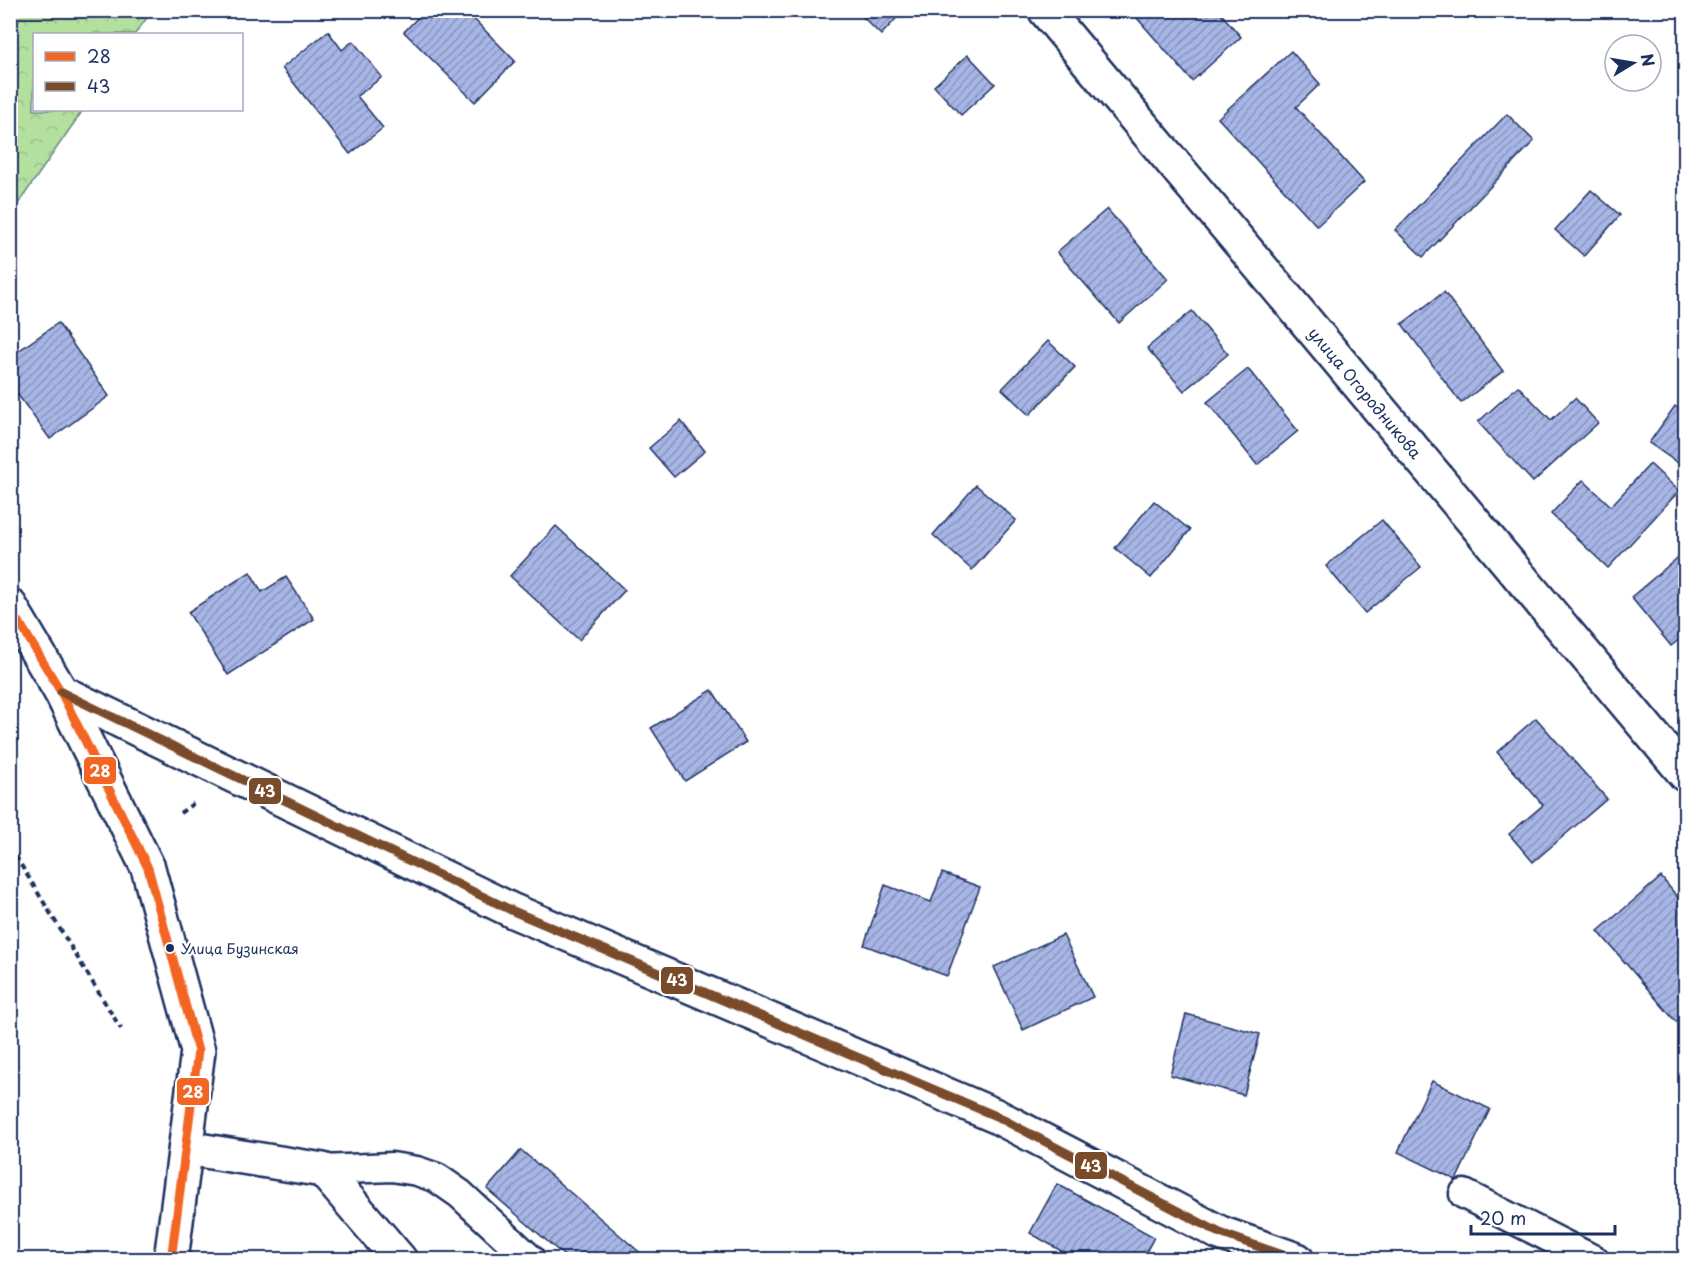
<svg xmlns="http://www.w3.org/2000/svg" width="1696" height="1270" font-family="'Playpen Sans',sans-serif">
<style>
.forest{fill:url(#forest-crowns);stroke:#67887e;stroke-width:1.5}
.building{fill:url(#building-hatch);stroke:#1b2f5e;stroke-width:1.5}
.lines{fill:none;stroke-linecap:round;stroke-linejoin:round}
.service-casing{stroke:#1b2f5e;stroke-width:33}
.minor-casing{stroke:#1b2f5e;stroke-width:38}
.secondary-casing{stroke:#1b2f5e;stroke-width:38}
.path{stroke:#1b2f5e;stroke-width:4;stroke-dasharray:6 4.5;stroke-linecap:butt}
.service{stroke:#fff;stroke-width:28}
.minor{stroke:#fff;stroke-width:33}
.secondary{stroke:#fff;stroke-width:33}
.bus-1-casing{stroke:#fff;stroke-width:14}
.bus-2-casing{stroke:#fff;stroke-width:14}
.bus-1{stroke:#f26522;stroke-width:9}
.bus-2{stroke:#7a4b2a;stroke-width:9}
.bus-dot{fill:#1b2f5e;stroke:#fff;stroke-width:2}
.labels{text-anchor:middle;stroke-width:4.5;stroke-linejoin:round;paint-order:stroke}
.bus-label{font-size:14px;fill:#1b2f5e;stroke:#fff;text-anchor:start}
.street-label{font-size:16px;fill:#1b2f5e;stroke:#fff}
.line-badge{stroke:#fff;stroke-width:2}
.badge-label{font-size:16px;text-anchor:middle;font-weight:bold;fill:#fff}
</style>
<defs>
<pattern id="forest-crowns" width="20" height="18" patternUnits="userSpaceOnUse" patternTransform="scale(1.5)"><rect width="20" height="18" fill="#b3e09e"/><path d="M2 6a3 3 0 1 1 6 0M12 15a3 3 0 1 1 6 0" fill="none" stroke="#99c08a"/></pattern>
<pattern id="building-hatch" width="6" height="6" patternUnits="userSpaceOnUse" patternTransform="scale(1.5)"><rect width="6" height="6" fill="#a8b6e6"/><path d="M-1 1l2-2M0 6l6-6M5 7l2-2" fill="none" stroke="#8894be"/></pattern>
</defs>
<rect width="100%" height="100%" fill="#fff"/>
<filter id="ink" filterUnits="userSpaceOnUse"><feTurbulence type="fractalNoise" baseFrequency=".0167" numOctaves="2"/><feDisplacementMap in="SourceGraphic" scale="12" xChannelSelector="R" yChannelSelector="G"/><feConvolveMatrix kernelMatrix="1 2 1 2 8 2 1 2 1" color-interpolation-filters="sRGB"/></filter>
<g filter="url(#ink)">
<polygon class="forest" points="11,10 152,11 135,34 34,34 34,110 83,110 11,214"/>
<g class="building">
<polygon points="425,10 465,10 515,61 475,102 404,32"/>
<polygon points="856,10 904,10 881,35"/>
<polygon points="1130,10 1218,10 1241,37 1192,81"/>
<polygon points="328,31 342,50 353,41 382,77 357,96 383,128 350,154 282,68"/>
<polygon points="1291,51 1320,84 1296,107 1364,182 1317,226 1218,118"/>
<polygon points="968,55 995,84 961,115 934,86"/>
<polygon points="1507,114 1534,141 1423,257 1395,230"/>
<polygon points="1591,190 1620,215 1584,256 1555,230"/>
<polygon points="1107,209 1168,279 1119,323 1057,252"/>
<polygon points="1444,292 1503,371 1461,403 1402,324"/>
<polygon points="1192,311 1228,354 1184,391 1147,348"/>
<polygon points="58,323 109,396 50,439 10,384 10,357"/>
<polygon points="1048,341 1075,367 1029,415 1002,389"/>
<polygon points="1248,369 1298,431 1257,465 1207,402"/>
<polygon points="1518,386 1551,420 1575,398 1598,423 1533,482 1478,422"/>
<polygon points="1675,406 1686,414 1685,468 1649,443"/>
<polygon points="681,421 705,451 674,477 649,448"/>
<polygon points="1650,464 1679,491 1608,568 1551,514 1583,480 1611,506"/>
<polygon points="976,485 1016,520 972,570 933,535"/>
<polygon points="1154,501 1190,530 1151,578 1115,548"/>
<polygon points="1382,520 1421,567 1365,613 1326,566"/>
<polygon points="556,526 625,590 579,640 510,576"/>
<polygon points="1681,555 1686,561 1686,634 1671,646 1631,597"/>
<polygon points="250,572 262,592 286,577 314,619 228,675 188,612"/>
<polygon points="712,690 746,742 685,781 651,728"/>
<polygon points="1536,718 1607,799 1533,862 1509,834 1543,805 1497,752"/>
<polygon points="942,873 980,887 947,976 864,945 885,885 931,902"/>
<polygon points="1661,877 1686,907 1686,1014 1676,1022 1598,931"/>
<polygon points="1063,935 1093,997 1023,1030 994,967"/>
<polygon points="1186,1014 1260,1034 1244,1095 1170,1075"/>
<polygon points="1432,1081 1490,1109 1456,1180 1398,1152"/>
<polygon points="521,1150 644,1256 641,1260 569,1260 487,1189"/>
<polygon points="1057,1184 1154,1237 1142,1260 1077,1260 1030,1233"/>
</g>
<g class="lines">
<g class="service-casing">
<g id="service">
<polyline points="323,1170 392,1167 417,1171 437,1178 460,1194 531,1260"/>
<polyline points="1464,1194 1594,1260"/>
</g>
</g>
<g class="minor-casing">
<g id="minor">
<polyline points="1045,10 1686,775"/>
<polyline points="186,1148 323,1170 400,1260"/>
</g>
</g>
<g class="secondary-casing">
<g id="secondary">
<polyline points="10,606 61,692 148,868 198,1051 171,1260"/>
<polyline points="61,692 513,911 996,1116 1220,1233 1297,1260"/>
</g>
</g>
<g class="path">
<polyline points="180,813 194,803"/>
<polyline points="10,847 121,1029"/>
</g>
<use href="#service" class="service"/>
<use href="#minor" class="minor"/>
<use href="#secondary" class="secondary"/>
<g class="bus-1-casing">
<polyline id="bus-1" points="19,622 61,692 148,868 198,1051 171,1260"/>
</g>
<g class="bus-2-casing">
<polyline id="bus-2" points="61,692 513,911 996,1116 1220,1233 1297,1260"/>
</g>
<use href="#bus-1" class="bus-1"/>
<use href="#bus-2" class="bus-2"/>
</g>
</g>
<circle class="bus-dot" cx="170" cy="948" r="5"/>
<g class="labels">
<g class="bus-label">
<text x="181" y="954">Улица Бузинская</text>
</g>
<g class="street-label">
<text transform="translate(1365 393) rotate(50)" y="6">улица Огородникова</text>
</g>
</g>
<g class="line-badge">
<rect x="83" y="756" width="34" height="29" rx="6" fill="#f26522"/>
<rect x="248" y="777" width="34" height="28" rx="6" fill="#7a4b2a"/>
<rect x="660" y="966" width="34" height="29" rx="6" fill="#7a4b2a"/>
<rect x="176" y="1077" width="34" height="29" rx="6" fill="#f26522"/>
<rect x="1074" y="1151" width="34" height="29" rx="6" fill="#7a4b2a"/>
</g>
<g class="badge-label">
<text x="100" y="777">28</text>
<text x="265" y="797">43</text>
<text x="677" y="986">43</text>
<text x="193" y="1098">28</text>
<text x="1091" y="1172">43</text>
</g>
<rect width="1696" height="1270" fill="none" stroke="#fff" stroke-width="36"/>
<rect x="18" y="18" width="1660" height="1234" fill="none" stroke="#1b2f5e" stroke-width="2" filter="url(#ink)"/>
<rect x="33" y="33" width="210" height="78" fill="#ffffff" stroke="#a4acbf" stroke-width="1.5"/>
<rect x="45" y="52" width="30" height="9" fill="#f26522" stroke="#a4acbf" stroke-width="1.5"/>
<text x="87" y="63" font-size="18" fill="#1b2f5e">28</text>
<rect x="45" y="82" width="30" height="9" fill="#7a4b2a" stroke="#a4acbf" stroke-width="1.5"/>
<text x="87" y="93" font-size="18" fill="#1b2f5e">43</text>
<g transform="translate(1633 63) rotate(79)"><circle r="28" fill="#ffffff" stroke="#a4acbf" stroke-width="1.5"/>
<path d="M0-4.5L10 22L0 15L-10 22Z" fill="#1b2f5e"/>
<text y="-9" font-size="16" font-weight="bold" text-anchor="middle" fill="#1b2f5e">N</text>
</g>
<path d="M1471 1225v9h144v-9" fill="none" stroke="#1b2f5e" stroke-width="3"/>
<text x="1480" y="1225" font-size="18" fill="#1b2f5e" stroke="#ffffff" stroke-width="4.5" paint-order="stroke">20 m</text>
</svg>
